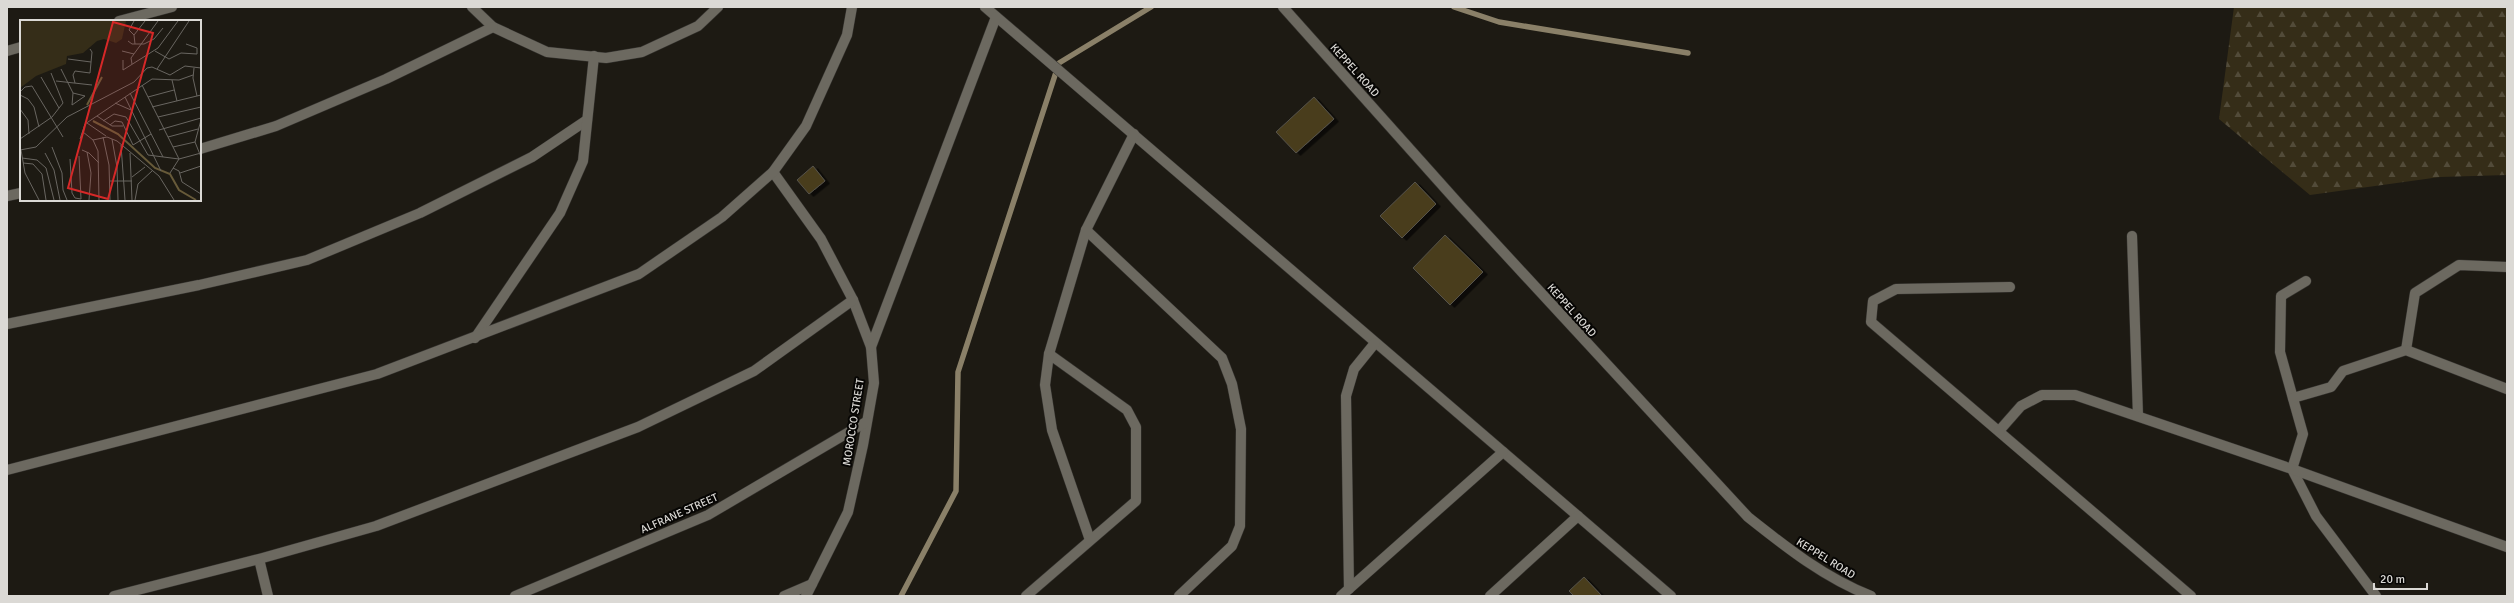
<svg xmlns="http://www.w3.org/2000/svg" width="2514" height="603" font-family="Signika,sans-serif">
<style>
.forest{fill:url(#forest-firs)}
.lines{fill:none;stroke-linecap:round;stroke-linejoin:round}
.stream{stroke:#8a8068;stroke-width:5.5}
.building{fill:#493d1c;stroke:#56534b;filter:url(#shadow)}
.minor-casing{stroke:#363430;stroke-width:11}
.tertiary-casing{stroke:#363430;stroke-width:11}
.minor{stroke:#6c6960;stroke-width:10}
.tertiary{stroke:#6c6960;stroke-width:10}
.labels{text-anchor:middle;stroke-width:4;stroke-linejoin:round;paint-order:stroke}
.street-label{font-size:11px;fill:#dbd9d5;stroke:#070604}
.inset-river{fill:none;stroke:#675a39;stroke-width:2}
.inset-road{fill:none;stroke:#696661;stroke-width:1}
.view{fill:#d62828;fill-opacity:0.15;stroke:#d62828;stroke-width:2}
.inset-edge{fill:none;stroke:#dbd9d5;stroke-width:2}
</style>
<defs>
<pattern id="forest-firs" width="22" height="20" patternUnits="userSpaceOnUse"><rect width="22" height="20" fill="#352d18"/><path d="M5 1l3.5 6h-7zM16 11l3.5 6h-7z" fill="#524b39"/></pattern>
<filter id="shadow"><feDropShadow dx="4.5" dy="2.5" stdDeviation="0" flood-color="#0009"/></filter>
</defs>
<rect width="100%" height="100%" fill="#1d1a13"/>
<polygon class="forest" points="2234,7 2507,7 2507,175 2440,177 2310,195 2219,119"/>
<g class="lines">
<g class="stream">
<polyline points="1454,7 1499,22 1688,53"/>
<polyline points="901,596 956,491 958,372 1059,63 1151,7"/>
</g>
</g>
<g class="building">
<polygon points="1314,97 1334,119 1296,153 1276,132"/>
<polygon points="813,166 825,181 809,194 797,180"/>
<polygon points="1415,182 1436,204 1402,238 1380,216"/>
<polygon points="1445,235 1483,272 1450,305 1413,268"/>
<polygon points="1584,577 1601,595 1600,596 1574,596 1569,591"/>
</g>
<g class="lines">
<g class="minor-casing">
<g id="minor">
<polyline points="472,7 493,27 547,52 606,58 642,52 698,26 718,7"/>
<polyline points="985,7 1671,596"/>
<polyline points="119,21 172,7"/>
<polyline points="7,51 21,47"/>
<polyline points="200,149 276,126 386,79 493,27"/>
<polyline points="773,172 821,239 853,300 871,347 874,383 863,445 848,512 806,596"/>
<polyline points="7,196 21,193"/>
<polyline points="1086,230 1222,358 1232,384 1241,429 1240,526 1232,546 1179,596"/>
<polyline points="2132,236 2138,416"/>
<polyline points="2306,281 2281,296 2280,352 2303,434 2292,469 2316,516 2376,596"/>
<polyline points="2010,287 1896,289 1873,301 1871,322 2191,596"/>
<polyline points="7,324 199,285 307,260 420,213 532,157 587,120"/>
<polyline points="475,338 560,213 583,161 594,56"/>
<polyline points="871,347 996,17"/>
<polyline points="2406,350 2415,293 2459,265 2507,267"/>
<polyline points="2293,398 2331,387 2343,371 2406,350 2507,389"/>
<polyline points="1999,431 2021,406 2042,395 2075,395 2292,469 2507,547"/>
<polyline points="7,470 377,374 639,274 722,217 773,172 806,126 847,35 852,7"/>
<polyline points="1090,540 1052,430 1045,385 1049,354 1086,230 1134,134"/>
<polyline points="259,559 268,596"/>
<polyline points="1349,589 1346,396 1354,369 1375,343"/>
<polyline points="114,596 259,559 376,526 638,427 754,371 853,300"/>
<polyline points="515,596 708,515 866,422"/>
<polyline points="784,596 812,584"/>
<polyline points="1026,596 1136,501 1136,427 1127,410 1049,354"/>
<polyline points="1341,596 1503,452"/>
<polyline points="1490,596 1578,516"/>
</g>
</g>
<g class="tertiary-casing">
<path id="tertiary" d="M1283,7l176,197 289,313c39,31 77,61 123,79"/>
</g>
<use href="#minor" class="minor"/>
<use href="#tertiary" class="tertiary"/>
</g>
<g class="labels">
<g class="street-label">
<text transform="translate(1355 70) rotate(48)" y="4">KEPPEL ROAD</text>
<text transform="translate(1572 310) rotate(48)" y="4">KEPPEL ROAD</text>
<text transform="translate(853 422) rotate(-81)" y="4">MOROCCO STREET</text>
<text transform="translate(679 513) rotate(-24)" y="4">ALFRANE STREET</text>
<text transform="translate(1826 558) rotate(32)" y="4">KEPPEL ROAD</text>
</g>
</g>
<g transform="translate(20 20)">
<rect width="181" height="181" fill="#1d1a13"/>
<path d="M0,1h106l-4,18 -6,4 -12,-4 -7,2 -14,12 -16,3 -1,8 -30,12 -16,12z" fill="#352d18"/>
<path class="inset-river" d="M67,85l15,-28M73,101l25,13 37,34 15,6 9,16 17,10"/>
<path class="inset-road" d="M114,1l-5,9 5,5M108,21l4,3h12l10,-5 9,-11M115,24l-1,-9 11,-14M102,31l12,3M135,31l14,8 12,-6 16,1v-6l-11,-4M48,39l23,3M103,40v10l35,-22 20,-27M112,44l-1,-6 27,-37M174,48l-1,10 4,18M41,49l12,24 -1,12 13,-9 -12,-3M137,49l32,-48M21,57l18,31M152,60l5,21M36,61l36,4M55,63l-2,-8 2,-4 15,2 2,-21 -2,-3M122,65l37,74 -9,14M0,72l5,-5 7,-1 31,51M110,73l33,64M0,75l8,4 6,8 5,20M105,77l36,74M128,77l26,-7M95,83l16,7M132,87l49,-12M0,89l8,11 1,14M77,96l15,10h11M138,97l43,-10M181,100l-6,22 6,15M83,101l11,-7 12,3 22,38 31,4 22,-6M67,103l19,13M90,105l5,-4 7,1 11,23 18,-11M139,110l42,-12M63,112l10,8 5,11 1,49M83,117l6,28 1,35M148,117l30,-8M0,119l32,-22 11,-14 -12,-30M60,119l5,-15 67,-45 27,1 14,-5M92,119l5,28 1,33M73,120l14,-3 10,4 42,35 15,24M101,125l4,55M32,127l10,26 1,17 4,10M153,127l22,-5M0,130l16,-3 31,-30 67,-35 13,-14 5,-1 18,8 15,-9 16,2M1,130l4,23 14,27M62,130l7,3 10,10M67,132l4,21 -2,27M25,133l9,17 6,30M110,133l2,47M59,136l2,43M2,138l15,2 9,8 8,32M50,139l2,34 3,5 6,1M3,143l10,1 9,10 4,26M153,148l6,3 3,11 19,12M160,153l21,-7M112,157l13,-10M90,161h22M115,180l3,-16 14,-13"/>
<path class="view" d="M93,2l40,11 -45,166 -40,-11z"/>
<rect width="181" height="181" class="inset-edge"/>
</g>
<rect width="2514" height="603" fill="none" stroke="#dbd9d5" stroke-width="16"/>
<path d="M2374 583v6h53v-6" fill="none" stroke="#dbd9d5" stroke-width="2"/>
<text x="2380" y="583" font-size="12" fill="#dbd9d5" stroke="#070604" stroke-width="3" paint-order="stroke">20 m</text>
</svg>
